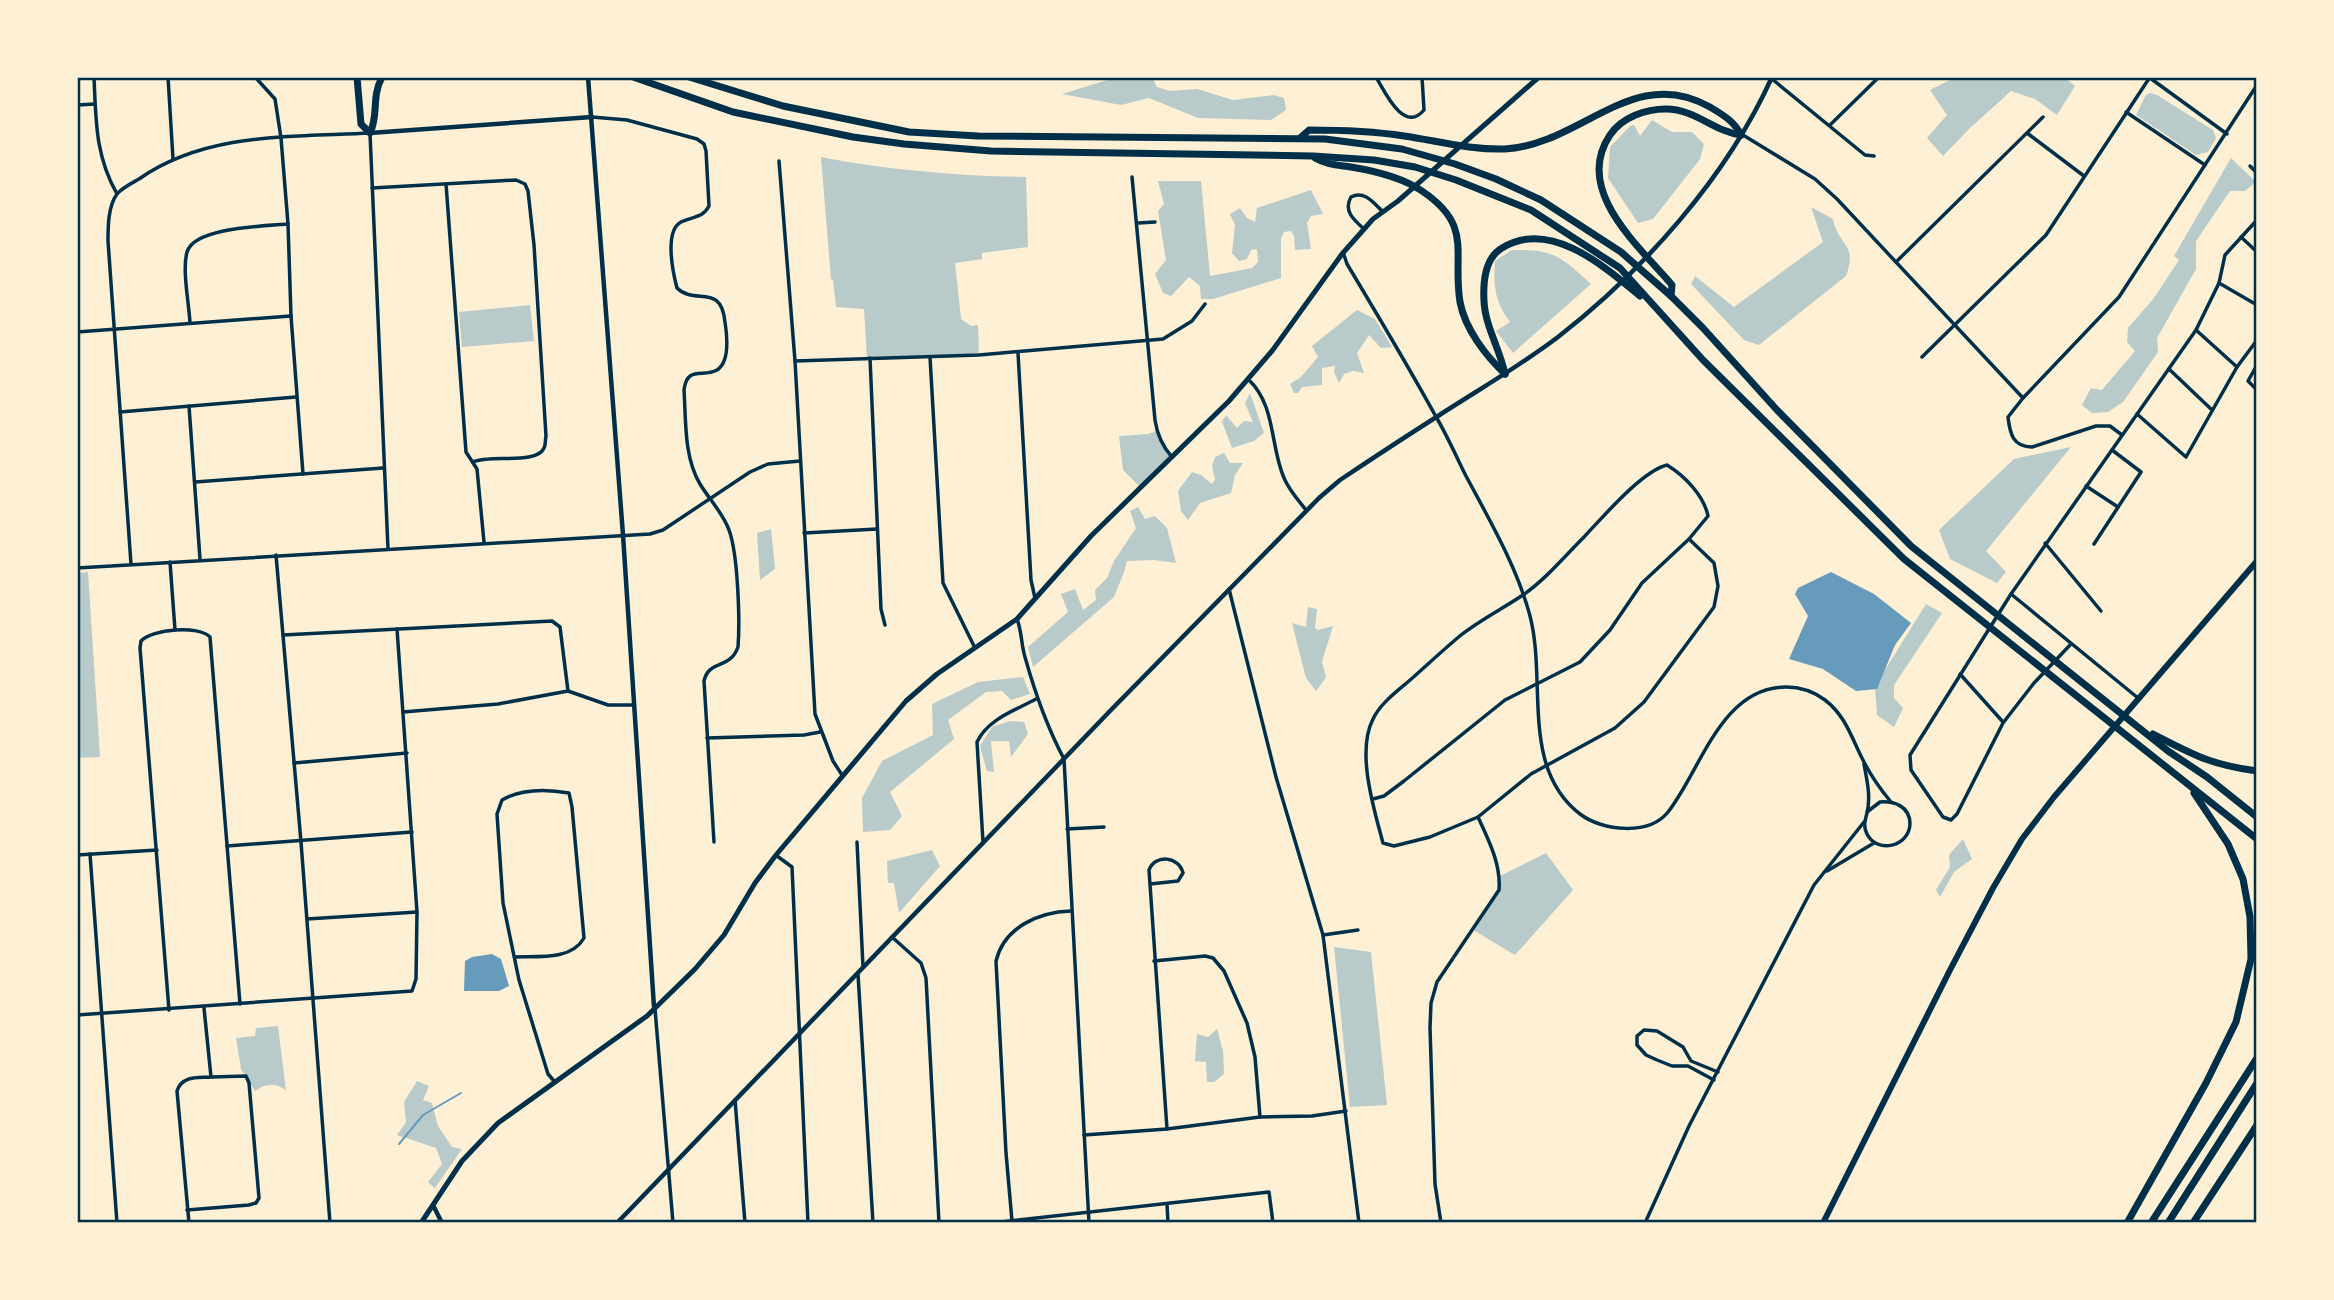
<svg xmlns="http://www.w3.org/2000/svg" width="2334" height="1300" font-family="'IBM Plex Serif',serif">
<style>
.green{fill:#b9caca}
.water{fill:#669bbc}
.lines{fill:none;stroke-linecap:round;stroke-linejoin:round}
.stream{stroke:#669bbc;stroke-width:2}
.minor{stroke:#003049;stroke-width:3.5}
.tertiary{stroke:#003049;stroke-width:4.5}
.secondary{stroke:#003049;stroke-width:5}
.primary{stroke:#003049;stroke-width:6}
.motorway{stroke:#003049;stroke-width:7}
.neatline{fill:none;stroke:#003049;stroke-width:2.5}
</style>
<rect width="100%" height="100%" fill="#fdf0d5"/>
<g class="green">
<polygon points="1117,77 1152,77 1157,87 1170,91 1197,89 1233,100 1273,95 1284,98 1286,110 1271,120 1198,118 1149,98 1121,105 1062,94"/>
<polygon points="1956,77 2064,77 2075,86 2057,115 2035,99 2011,91 1970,128 1943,156 1927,138 1947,115 1930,90"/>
<polygon points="2150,93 2157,95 2213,130 2216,138 2208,152 2196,155 2136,115 2146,95"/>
<polygon points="1652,120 1672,132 1692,132 1704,144 1700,159 1653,219 1638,223 1608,178 1610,147 1630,126 1634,125 1640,136"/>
<path d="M821,157c67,13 136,19 205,20l2,70 -46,6v6l-27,4 6,56 10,7 7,-1 1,30 -112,4 -3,-50 -28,-2 -3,-27 -2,-1z"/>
<polygon points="2231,158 2256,182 2245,191 2230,191 2196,241 2196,269 2157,338 2158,352 2123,402 2108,412 2092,413 2082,405 2091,388 2102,390 2135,351 2127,342 2128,328 2154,298 2179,260 2174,256"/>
<polygon points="1158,181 1201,181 1210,276 1252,268 1258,262 1257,249 1251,250 1247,259 1239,261 1232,253 1235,225 1230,214 1240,208 1247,218 1255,222 1257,208 1311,190 1323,214 1311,216 1307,223 1311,249 1295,250 1294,236 1291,231 1284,232 1281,239 1281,278 1213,299 1201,299 1200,286 1189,277 1171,296 1163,293 1155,274 1166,260 1158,211 1164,204"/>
<path d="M1811,207l22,12c5,27 25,24 13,57l-87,69 -15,-5 -53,-56 4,-8 39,31 89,-65z"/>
<path d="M1512,250c43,-1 49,7 79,34l-78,69 -17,-22 14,-9c-15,-20 -17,-36 -15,-61z"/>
<polygon points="530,305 534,341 462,347 459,312"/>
<polygon points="1357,310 1375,319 1392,347 1381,348 1369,335 1357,353 1364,373 1353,371 1344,374 1339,383 1334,372 1335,366 1322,368 1322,385 1302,387 1298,393 1294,393 1290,384 1301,377 1318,357 1312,346"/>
<polygon points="1250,393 1264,433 1254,441 1232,448 1222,422 1226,415 1237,428 1244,421 1253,422 1245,403"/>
<polygon points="1157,431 1172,457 1141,488 1123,470 1119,436 1148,434"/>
<polygon points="2071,447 1986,551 2006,572 1997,583 1950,559 1939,530 2014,459"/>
<polygon points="1224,453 1230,463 1243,463 1235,475 1231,493 1200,503 1188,520 1181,511 1178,491 1192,472 1201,475 1212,484 1215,479 1212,466 1215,457"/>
<polygon points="1138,507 1145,519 1155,516 1167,528 1176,563 1154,560 1127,561 1124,572 1114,597 1033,667 1028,647 1068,612 1061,594 1075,589 1083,610 1096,600 1095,590 1107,578 1114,561 1136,528 1130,511"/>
<polygon points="771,529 775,569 760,580 757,533"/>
<polygon points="88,572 100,757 77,758 77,573"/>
<polygon points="1926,604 1942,613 1894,685 1894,698 1903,708 1894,727 1877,715 1875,686"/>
<polygon points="1308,607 1317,609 1315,628 1318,630 1333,626 1322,662 1326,677 1316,691 1306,678 1292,623 1306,627"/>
<polygon points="1023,677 1030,694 1011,700 1002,691 986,692 948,720 954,739 890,792 902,816 890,830 863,832 862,798 882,761 933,735 932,704 978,682"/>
<polygon points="1010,721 1024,722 1028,734 1011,757 1009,741 991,741 994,772 987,771 980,746 992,727"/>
<polygon points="1963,839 1972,859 1954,872 1940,897 1936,890 1950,867 1949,855"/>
<polygon points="932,850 940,866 899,913 894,883 888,883 887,861"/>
<polygon points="1546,853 1573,890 1515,955 1473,930 1499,890 1500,876"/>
<polygon points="1334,947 1371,952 1387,1105 1350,1107"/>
<path d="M278,1026l8,64c-12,-7 -19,-7 -31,1l-14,-22 -5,-31 19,-2 1,-8z"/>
<polygon points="1217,1029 1223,1051 1224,1074 1214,1082 1207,1082 1206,1062 1195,1061 1197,1034 1208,1037"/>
<polygon points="417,1081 429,1086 423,1100 432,1103 438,1126 452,1147 462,1149 435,1188 428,1182 442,1164 436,1148 397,1135 406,1122 404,1102"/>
</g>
<g class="water">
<polygon points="1831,572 1874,594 1911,623 1895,645 1877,689 1856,691 1823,669 1789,659 1808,616 1795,594 1798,588"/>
<polygon points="492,954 501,959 509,986 499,991 464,991 465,961 472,957"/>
</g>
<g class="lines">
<polyline class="stream" points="399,1144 423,1115 461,1093"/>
<g class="minor">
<path d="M94,77c2,43 1,78 23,117"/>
<polyline points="168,77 173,159"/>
<polyline points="255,77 275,99 281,138 288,224 291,316 303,474"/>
<path d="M1376,77c9,15 28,57 48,33l-2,-33"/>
<polyline points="2150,78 2227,134"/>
<polyline points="1772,79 1865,155 1874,156"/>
<polyline points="77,105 95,104"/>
<polyline points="2126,112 2205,165"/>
<path d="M592,117l35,3 70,19 7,5 2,7 3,55c-7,13 -16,10 -28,16 -17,9 -8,51 -4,66 18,18 44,-6 48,34 2,13 5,40 -8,48 -14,8 -30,-5 -33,20 2,32 0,67 16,94 9,15 23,29 29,46 9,24 11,90 9,117 -8,23 -29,12 -34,34l10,161"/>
<polyline points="1830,125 1879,77"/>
<polyline points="2027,133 2084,176"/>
<polyline points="1743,135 1815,179 1837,199 2023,398"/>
<polyline points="779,161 795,361 815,714 833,761 842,775"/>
<polyline points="2250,166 2257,173"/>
<path d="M1132,177l23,243c2,14 8,27 17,37"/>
<polyline points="446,184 466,452 477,469 484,542"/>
<path d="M372,188l144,-8 9,4 3,7 6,54 12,191c-1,4 0,8 -2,12 -7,17 -55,6 -71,14"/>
<polyline points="1138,223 1155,222"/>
<path d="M1364,229c-10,-9 -21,-18 -13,-32 13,-7 22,5 31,14"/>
<polyline points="2241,237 2257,252"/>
<path d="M1343,252l4,12c30,50 60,100 88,151 12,20 21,41 31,61 24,45 51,91 64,140 17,65 -10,152 50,198 22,17 69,22 88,-2 33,-42 53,-125 118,-125 15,0 27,4 39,13 22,17 27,40 39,62 7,14 17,28 27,40"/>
<polyline points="1896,262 2043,117"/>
<polyline points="2219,283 2257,305"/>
<path d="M190,323c-1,-20 -8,-53 -3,-71 7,-25 79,-26 101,-28"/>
<polyline points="2196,330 2237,367"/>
<polyline points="77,332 291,316"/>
<polyline points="1018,353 1031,580 1035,598"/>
<polyline points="930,357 943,583 975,648"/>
<polyline points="1922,357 2046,235 2150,77"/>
<polyline points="870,358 881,609 885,625"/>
<polyline points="795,361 979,355 1163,339 1192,321 1205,304"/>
<polyline points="2257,365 2248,381 2257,390"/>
<polyline points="2169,369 2212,410"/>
<path d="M1249,380c27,26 21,66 35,98 5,12 14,22 22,32"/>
<polyline points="189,406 200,559"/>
<polyline points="120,412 296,397"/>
<polyline points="2137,414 2186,457 2237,367 2257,340"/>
<path d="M2122,435l-12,-9h-14l-64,21c-19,0 -22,-13 -24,-30l15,-19 96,-101 138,-212"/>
<polyline points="195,482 383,468"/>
<polyline points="2086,486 2118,507"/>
<polyline points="804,533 877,529"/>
<polyline points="2045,543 2101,611"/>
<polyline points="2094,544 2141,472 2112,450"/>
<polyline points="276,555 301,842 330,1223"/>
<polyline points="170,562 175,630"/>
<path d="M131,564l-23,-323c0,-14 0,-35 9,-47 5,-6 15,-11 22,-15 67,-47 153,-42 231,-46l18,416"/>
<polyline points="77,568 650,534 663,530 750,472 768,464 800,461"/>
<polyline points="1229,589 1276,777 1323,935 1359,1223"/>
<polyline points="2011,594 2138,698"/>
<path d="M1017,619c5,13 4,25 8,38 10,36 21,68 39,102l25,464"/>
<polyline points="283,635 552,621 560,627 568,691"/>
<polyline points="2071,644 2034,683 2003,723 1957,814 1951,820 1943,817 1911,770 1910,755 2011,594 2196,330 2219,283 2225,255 2257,220"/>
<polyline points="1960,674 2003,722"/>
<polyline points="403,712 498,704 568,691 608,705 634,705"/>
<polyline points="707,738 804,735 820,732"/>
<polyline points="294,763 407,753"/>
<path d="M1864,764c3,17 7,32 3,49 -2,8 -4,13 0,21 10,20 42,13 43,-10 0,-18 -16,-23 -30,-22l-13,10"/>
<path d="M1373,799l11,-3 20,-15 101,-81 75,-38 30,-32 32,-47 47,-44 19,-23c-4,-20 -23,-40 -41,-51 -25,6 -64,52 -83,72 -20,20 -38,42 -61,58 -21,14 -43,25 -62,40 -18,15 -35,31 -52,46 -13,11 -29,23 -36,38 -17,33 1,90 10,124l11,3 36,-9 48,-20 53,-43 84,-46 29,-26 70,-95 4,-21 -4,-23 -25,-24"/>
<polyline points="1067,829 1104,827"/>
<polyline points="857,842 863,967"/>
<path d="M983,842l-6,-100c11,-23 37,-31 59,-43"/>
<polyline points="227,846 412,832"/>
<polyline points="90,854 117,1223"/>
<polyline points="77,855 157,850"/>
<polyline points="777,856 792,867 808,1223"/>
<polyline points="1827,871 1874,843"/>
<path d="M1150,884l28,-3 5,-8c-4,-17 -28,-19 -34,-3l18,259"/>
<polyline points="307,919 417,912"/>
<polyline points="1323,935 1358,930"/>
<polyline points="892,937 921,963 926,978 939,1223"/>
<path d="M514,957c23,-1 57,4 70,-19l-12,-131 -3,-14c-22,-4 -48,-4 -67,7l-5,14 6,89 16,77 29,94 6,7"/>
<polyline points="1154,961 1205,956 1213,958 1224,971 1247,1023 1255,1057 1260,1117"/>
<polyline points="858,974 873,1223"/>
<polyline points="655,1009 673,1223"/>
<path d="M169,1010l-29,-362 1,-7c11,-12 58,-16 69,-4l30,367"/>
<polyline points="77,1015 412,991 416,979 417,912 397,629"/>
<polyline points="1714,1080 1688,1066 1672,1066 1657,1060 1646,1055 1637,1045 1637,1036 1644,1030 1657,1031 1683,1047 1691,1061 1718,1072"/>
<polyline points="735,1100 745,1223"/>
<polyline points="1084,1135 1167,1129 1260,1117 1312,1116 1346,1111"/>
<polyline points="1167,1204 1168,1223"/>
<polyline points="187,1210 249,1205 256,1203 259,1198 249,1083 246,1076 212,1077"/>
<path d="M1012,1221l-6,-68 -10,-192c8,-34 43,-49 75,-50"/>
<path d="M189,1223l-12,-132c5,-16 21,-13 34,-14l-7,-69"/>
<polyline points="992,1223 1269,1192 1273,1223"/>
<path d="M1441,1223l-6,-39 -5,-156 1,-25 6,-21 62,-92c2,-26 -10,-49 -21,-73"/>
<polyline points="1645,1223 1689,1126 1814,885 1864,822"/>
</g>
<g class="tertiary">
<polyline points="588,77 623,535 654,1007"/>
<polyline points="370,133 592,117"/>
<polyline points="433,1205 442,1223"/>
<path d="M617,1223l493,-512 209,-213 21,-18c33,-22 65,-43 98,-64 40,-26 82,-50 120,-79 86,-67 169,-160 214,-260"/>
</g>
<polyline class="secondary" points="421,1223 462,1161 498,1123 647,1016 695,969 724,935 755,883 776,855 906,701 937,674 1017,619 1091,536 1229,401 1272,351 1342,254 1373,219 1398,201 1539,77"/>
<polyline class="primary" points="1823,1223 1950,970 1993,888 2022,839 2054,797 2257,561"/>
<g class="motorway">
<path d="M357,77l4,47 9,9c9,-18 1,-35 12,-56"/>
<polyline points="633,77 733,112 853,137 904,144 991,151 1313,156 1374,160 1415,167 1456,180 1531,210 1620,268 1703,360 1904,559 2257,839"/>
<polyline points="689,77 783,106 909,132 978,136 1325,139 1402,149 1455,164 1496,179 1541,200 1621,252 1671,296 1703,328 1777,410 1911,546 2168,751 2207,777 2257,817"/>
<path d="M1300,138l9,-8c32,0 63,1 95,6 34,5 67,14 101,13 76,-4 128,-86 205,-42 13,8 24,14 31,28"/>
<path d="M1315,158c12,7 23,7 36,9 24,4 51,10 71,24 52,35 30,61 38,111 5,27 26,54 45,72"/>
<path d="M1671,296l1,-11c-34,-40 -99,-95 -62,-150 12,-18 36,-26 56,-26 29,0 49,23 75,26"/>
<path d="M1505,374c-5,-25 -20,-48 -21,-73 -1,-18 1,-43 18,-53 48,-30 103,19 138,48"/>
<path d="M2153,734c41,21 58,31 104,37"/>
<polyline points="2127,1223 2206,1083 2236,1022 2251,959 2250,917 2243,879 2228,844 2194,793"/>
<polyline points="2151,1223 2257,1058"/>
<polyline points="2168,1223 2257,1083"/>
<polyline points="2193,1223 2257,1125"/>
</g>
</g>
<rect width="2334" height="1300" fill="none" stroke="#fdf0d5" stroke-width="158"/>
<rect x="79" y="79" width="2176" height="1142" class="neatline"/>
</svg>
